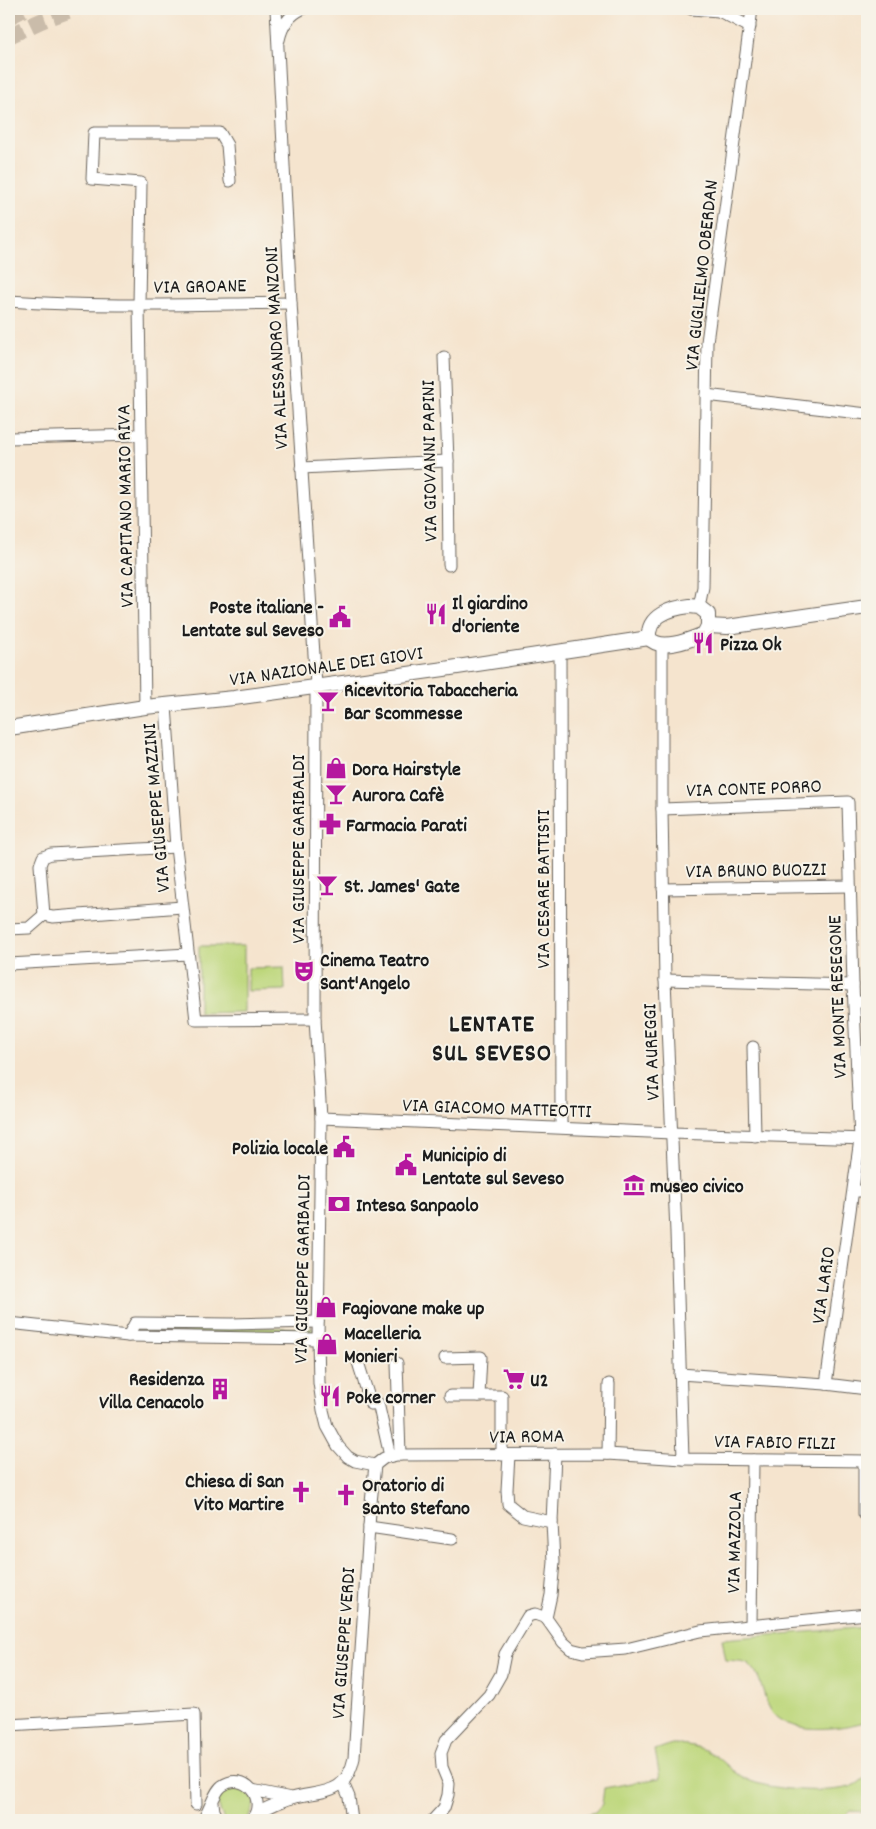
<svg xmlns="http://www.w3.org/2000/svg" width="876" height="1829" font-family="Dekko,sans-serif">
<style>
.green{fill:#bdd77c;stroke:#6c7a4c}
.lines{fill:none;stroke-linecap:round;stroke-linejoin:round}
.highway-tunnel{stroke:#cabcaa;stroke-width:16;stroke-dasharray:16 8;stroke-linecap:butt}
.minor-casing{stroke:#68625a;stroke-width:13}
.major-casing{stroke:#68625a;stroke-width:16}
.minor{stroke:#fff;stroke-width:11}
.major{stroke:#fff;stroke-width:14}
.labels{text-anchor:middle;stroke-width:4;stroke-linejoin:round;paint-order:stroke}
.street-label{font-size:20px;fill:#1c1c1c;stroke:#f7f3e8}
.poi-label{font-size:20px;font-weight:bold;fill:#1c1c1c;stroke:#f7f3e8;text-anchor:start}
.district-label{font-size:25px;font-weight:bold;letter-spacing:1px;fill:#1c1c1c;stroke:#f7f3e8}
</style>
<rect width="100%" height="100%" fill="#f7f3e8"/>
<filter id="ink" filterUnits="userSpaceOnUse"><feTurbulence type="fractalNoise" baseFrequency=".02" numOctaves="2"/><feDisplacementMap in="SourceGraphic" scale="10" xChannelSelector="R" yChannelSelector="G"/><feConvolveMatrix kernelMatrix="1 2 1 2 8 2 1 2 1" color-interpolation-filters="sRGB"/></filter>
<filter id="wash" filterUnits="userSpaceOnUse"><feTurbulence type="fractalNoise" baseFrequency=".0096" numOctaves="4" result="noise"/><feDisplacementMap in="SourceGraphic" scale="20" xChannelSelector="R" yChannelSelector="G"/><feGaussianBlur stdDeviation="1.12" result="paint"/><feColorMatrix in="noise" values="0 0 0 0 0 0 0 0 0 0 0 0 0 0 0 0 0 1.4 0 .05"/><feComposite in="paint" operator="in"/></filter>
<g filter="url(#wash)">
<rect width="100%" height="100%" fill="#f5e4ce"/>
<g class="green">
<polygon points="199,946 244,946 244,1012 199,1013"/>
<polygon points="284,967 285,990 248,991 248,968"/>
<polygon points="136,1327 314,1328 314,1334 136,1332"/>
<path d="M867,1627v94c-24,8 -83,16 -97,-12 -8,-14 -8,-34 -21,-45 -6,-4 -17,-3 -23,-4l-4,-21z"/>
<path d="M672,1744c19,0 35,4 49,16 8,7 16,14 25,19 20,11 88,16 109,6 4,-2 8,-6 12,-9v36l-17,-1 -6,6v3h-279l30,-8 7,-8 2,-16 56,-10 -5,-28z"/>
<polygon points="237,1784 255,1800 248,1820 224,1820 216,1800 219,1793"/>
</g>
</g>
<g filter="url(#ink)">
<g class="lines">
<g class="highway-tunnel">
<polyline points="9,17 24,9"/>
<polyline points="9,36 41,21 73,9"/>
</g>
<g class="minor-casing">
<g id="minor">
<polyline points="276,9 291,303 316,685 315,1019 321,1118 318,1339 319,1383 323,1410 327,1426 338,1446 348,1457 355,1461 375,1465"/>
<polyline points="691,9 719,11 727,9"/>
<polyline points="719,11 750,27"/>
<path d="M279,40c3,-15 10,-25 23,-31"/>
<path d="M9,301c94,7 188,3 282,2"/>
<polyline points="444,357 448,461 449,565"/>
<polyline points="706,395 867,414"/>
<polyline points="9,438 141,435"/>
<polyline points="301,468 448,461"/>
<polyline points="699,607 703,587 707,342 752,9"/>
<polyline points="662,645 662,809 665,980 676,1232 683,1459"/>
<polyline points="560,651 561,1127"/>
<polyline points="166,706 176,847 196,1020 315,1019"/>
<polyline points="145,707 139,305 141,183 92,179 94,133 220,133 227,145 230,181"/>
<polyline points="662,809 848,802 853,985 860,1139 826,1384"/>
<polyline points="663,889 850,886"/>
<polyline points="44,915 40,865 43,857 51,854 176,847"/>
<polyline points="44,915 53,917 182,907"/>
<polyline points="9,929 29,928 44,915"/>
<polyline points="9,964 188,954"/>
<polyline points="665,980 853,985"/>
<polyline points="855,1002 867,1002"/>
<polyline points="753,1047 755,1136"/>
<polyline points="321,1118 672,1133 866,1139"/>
<polyline points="854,1191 867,1191"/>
<polyline points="9,1323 128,1336 318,1339"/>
<polyline points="128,1336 135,1323 231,1324 318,1322"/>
<polyline points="445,1358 481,1357 479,1396"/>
<polyline points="357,1359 371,1404 378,1403 390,1456"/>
<polyline points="397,1363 400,1455"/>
<polyline points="680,1374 826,1384 867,1389"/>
<polyline points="450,1396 502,1396 502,1455"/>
<polyline points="608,1454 609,1384"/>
<polyline points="509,1455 507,1490 508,1504 523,1516 552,1522"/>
<polyline points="864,1461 864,1514 867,1514"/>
<polyline points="375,1465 384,1458 397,1455 608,1454 683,1459 867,1461"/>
<polyline points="369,1527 452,1539"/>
<polyline points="546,1618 563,1642 571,1649 583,1652 626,1649 700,1631 867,1614"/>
<polyline points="546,1618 551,1595 554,1562 552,1522 555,1454"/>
<polyline points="751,1625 753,1460"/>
<polyline points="9,1725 194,1714 196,1804"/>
<polyline points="343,1783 349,1797 352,1820"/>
<polyline points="252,1790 291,1798"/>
<polyline points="213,1803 214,1811 219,1820"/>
<path d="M256,1813c12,-5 24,-12 36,-15 30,-8 54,-2 62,-40l16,-246 5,-47"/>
<path d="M203,1820c7,-10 11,-28 19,-34 22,-16 47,14 29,34"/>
<polyline points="433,1820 444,1808 448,1795 449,1784 442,1767 441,1753 446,1740 489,1695 501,1674 505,1654 528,1616 535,1614 546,1618"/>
</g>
</g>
<g class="major-casing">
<g id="major">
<path d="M690,606l9,1 9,7v12l-4,8c-15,6 -43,18 -55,4 -2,-23 23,-30 41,-32z"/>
<polyline points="708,626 727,627 867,607"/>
<polyline points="9,728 145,707 234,698 444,669 649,638"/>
</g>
</g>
<use href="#minor" class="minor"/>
<use href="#major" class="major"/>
</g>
</g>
<defs>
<g id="restaurant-bare" transform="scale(1.725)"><path d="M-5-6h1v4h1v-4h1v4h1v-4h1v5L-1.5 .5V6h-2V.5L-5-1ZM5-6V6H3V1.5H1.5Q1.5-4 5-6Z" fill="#b5179e" stroke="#f7f3e8" stroke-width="2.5" paint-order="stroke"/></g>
<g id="civic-bare" transform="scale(1.725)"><path d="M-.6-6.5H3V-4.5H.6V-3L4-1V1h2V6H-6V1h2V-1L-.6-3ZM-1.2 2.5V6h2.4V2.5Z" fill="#b5179e" stroke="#f7f3e8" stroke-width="2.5" paint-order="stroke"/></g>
<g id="bar-bare" transform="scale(1.725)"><path d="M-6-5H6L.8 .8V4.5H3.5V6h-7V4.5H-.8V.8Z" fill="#b5179e" stroke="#f7f3e8" stroke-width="2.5" paint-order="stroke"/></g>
<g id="shop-bare" transform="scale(1.725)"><path d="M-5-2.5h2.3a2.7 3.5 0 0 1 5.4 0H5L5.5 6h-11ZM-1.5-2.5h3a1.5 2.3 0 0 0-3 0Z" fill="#b5179e" stroke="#f7f3e8" stroke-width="2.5" paint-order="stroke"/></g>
<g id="pharmacy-bare" transform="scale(1.725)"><path d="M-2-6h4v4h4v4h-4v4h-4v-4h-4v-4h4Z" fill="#b5179e" stroke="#f7f3e8" stroke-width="2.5" paint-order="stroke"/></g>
<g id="theatre-bare" transform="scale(1.725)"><path d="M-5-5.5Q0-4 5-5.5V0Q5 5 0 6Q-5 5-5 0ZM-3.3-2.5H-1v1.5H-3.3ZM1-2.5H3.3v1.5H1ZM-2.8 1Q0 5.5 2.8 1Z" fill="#b5179e" stroke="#f7f3e8" stroke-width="2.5" paint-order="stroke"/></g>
<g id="museum-bare" transform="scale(1.725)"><path d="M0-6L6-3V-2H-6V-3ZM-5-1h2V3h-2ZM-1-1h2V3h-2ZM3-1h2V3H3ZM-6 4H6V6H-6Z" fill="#b5179e" stroke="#f7f3e8" stroke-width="2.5" paint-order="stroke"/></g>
<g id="bank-bare" transform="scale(1.725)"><path d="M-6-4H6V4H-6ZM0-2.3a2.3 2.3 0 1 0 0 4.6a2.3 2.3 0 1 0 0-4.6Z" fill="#b5179e" stroke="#f7f3e8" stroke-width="2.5" paint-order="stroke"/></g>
<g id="supermarket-bare" transform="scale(1.725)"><path d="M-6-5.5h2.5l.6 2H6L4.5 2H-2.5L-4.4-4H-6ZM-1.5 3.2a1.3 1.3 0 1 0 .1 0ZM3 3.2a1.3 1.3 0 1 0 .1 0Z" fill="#b5179e" stroke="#f7f3e8" stroke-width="2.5" paint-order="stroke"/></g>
<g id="building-bare" transform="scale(1.725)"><path d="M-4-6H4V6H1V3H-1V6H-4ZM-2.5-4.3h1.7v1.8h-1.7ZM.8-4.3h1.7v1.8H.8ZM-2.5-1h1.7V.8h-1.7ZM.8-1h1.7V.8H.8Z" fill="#b5179e" stroke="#f7f3e8" stroke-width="2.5" paint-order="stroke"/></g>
<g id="church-bare" transform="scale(1.725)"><path d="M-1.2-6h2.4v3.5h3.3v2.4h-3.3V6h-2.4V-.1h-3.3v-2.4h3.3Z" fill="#b5179e" stroke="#f7f3e8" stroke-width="2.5" paint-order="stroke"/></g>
</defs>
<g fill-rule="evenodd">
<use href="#restaurant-bare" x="436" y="614"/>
<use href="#civic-bare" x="340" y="617"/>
<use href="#restaurant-bare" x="703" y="643"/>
<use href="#bar-bare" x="328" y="701"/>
<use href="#shop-bare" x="336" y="768"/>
<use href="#bar-bare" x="336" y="794"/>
<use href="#pharmacy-bare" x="330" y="824"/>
<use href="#bar-bare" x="327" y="885"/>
<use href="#theatre-bare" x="304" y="971"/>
<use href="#civic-bare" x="344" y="1147"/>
<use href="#civic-bare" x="406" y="1165"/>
<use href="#museum-bare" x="634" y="1185"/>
<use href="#bank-bare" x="339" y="1204"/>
<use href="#shop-bare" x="326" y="1307"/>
<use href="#shop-bare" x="327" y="1344"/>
<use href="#supermarket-bare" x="514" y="1379"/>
<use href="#building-bare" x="220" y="1389"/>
<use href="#restaurant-bare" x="330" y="1396"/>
<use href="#church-bare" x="301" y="1492"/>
<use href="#church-bare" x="346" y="1495"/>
</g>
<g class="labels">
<g class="street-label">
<text transform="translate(700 275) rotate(-84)" y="7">VIA GUGLIELMO OBERDAN</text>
<text transform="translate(200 285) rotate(-1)" y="7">VIA GROANE</text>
<text transform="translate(275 348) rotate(-93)" y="7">VIA ALESSANDRO MANZONI</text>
<text transform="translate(428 461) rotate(-91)" y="7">VIA GIOVANNI PAPINI</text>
<text transform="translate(124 506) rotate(-91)" y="7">VIA CAPITANO MARIO RIVA</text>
<text transform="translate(326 665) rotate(-8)" y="7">VIA NAZIONALE DEI GIOVI</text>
<text transform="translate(754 787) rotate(-2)" y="7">VIA CONTE PORRO</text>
<text transform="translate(155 808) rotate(-95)" y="7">VIA GIUSEPPE MAZZINI</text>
<text transform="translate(297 849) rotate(-90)" y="7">VIA GIUSEPPE GARIBALDI</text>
<text transform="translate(756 869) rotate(-1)" y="7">VIA BRUNO BUOZZI</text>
<text transform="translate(542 889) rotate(-90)" y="7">VIA CESARE BATTISTI</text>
<text transform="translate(836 997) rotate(-92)" y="7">VIA MONTE RESEGONE</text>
<text transform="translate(650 1052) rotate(-92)" y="7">VIA AUREGGI</text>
<text transform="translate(497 1107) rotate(2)" y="7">VIA GIACOMO MATTEOTTI</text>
<text transform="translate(301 1269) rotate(-89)" y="7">VIA GIUSEPPE GARIBALDI</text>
<text transform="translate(822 1285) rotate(-82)" y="7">VIA LARIO</text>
<text transform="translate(527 1435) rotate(-1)" y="7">VIA ROMA</text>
<text transform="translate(775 1441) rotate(1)" y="7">VIA FABIO FILZI</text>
<text transform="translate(733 1542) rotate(-89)" y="7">VIA MAZZOLA</text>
<text transform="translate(342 1643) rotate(-86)" y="7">VIA GIUSEPPE VERDI</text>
</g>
<g class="poi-label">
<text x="452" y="609">Il giardino<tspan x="452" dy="23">d'oriente</tspan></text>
<text x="324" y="613" text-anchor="end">Poste italiane -<tspan x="324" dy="23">Lentate sul Seveso</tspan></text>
<text x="720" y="650">Pizza Ok</text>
<text x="344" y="696">Ricevitoria Tabaccheria<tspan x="344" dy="23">Bar Scommesse</tspan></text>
<text x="352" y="775">Dora Hairstyle</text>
<text x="352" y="801">Aurora Cafè</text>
<text x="346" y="831">Farmacia Parati</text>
<text x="344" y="892">St. James' Gate</text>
<text x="320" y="966">Cinema Teatro<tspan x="320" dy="23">Sant'Angelo</tspan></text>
<text x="328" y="1154" text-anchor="end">Polizia locale</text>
<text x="422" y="1161">Municipio di<tspan x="422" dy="23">Lentate sul Seveso</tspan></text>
<text x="650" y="1192">museo civico</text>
<text x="356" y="1211">Intesa Sanpaolo</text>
<text x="342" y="1314">Fagiovane make up</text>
<text x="344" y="1339">Macelleria<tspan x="344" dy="23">Monieri</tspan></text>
<text x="204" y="1385" text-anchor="end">Residenza<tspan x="204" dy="23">Villa Cenacolo</tspan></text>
<text x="530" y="1386">U2</text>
<text x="346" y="1403">Poke corner</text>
<text x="284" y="1487" text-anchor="end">Chiesa di San<tspan x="284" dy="23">Vito Martire</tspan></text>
<text x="362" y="1491">Oratorio di<tspan x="362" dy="23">Santo Stefano</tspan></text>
</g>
<g class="district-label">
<text x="492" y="1031">LENTATE<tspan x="492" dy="29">SUL SEVESO</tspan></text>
</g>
</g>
<rect width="876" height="1829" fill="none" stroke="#f7f3e8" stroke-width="30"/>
</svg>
